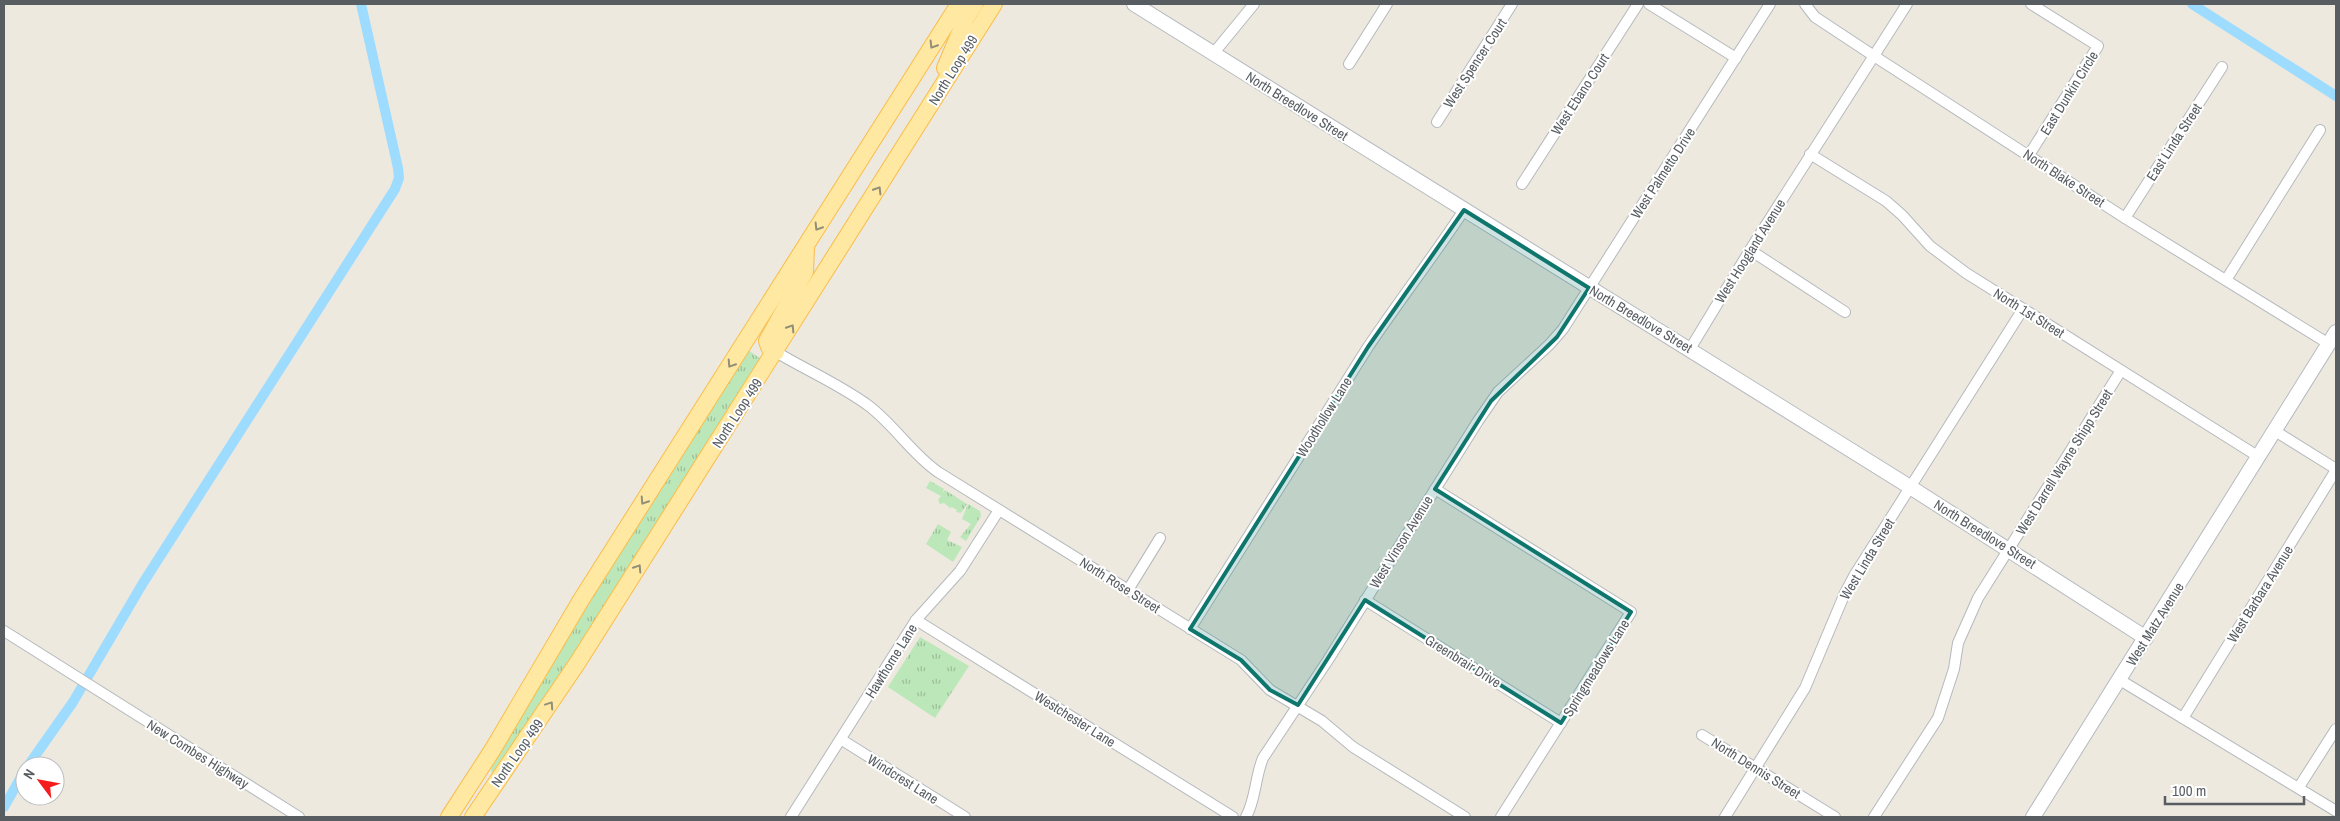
<svg xmlns="http://www.w3.org/2000/svg" width="2340" height="821" font-family="'Archivo Narrow',sans-serif">
<style>
.grass{fill:url(#grass-tufts)}
.lines{fill:none;stroke-linecap:round;stroke-linejoin:round}
.canal{stroke:#9ddcff;stroke-width:10}
.street-casing{stroke:#b5b9bd;stroke-width:12}
.secondary-casing{stroke:#b5bac0;stroke-width:16}
.primary-casing{stroke:#fbbc49;stroke-width:18}
.street{stroke:#fff;stroke-width:10}
.secondary{stroke:#fff;stroke-width:14}
.primary{stroke:#ffe9a2;stroke-width:16}
.oneway{stroke:#928e78}
.marked{fill:#0f766e;fill-opacity:0.2;stroke:#0f766e;stroke-width:4;stroke-linejoin:round}
.labels{text-anchor:middle;stroke-width:4;stroke-linejoin:round;paint-order:stroke}
.street-label{font-size:14px;fill:#585d62;stroke:#fff}
</style>
<defs>
<pattern id="grass-tufts" width="24" height="20" patternUnits="userSpaceOnUse" patternTransform="scale(1.25)"><rect width="24" height="20" fill="#bce7b9"/><path d="M3 7l-1-3M5 7V3M7 7l1-3M15 17l-1-3M17 17v-4M19 17l1-3" fill="none" stroke="#9cbe9a"/></pattern>
</defs>
<rect width="100%" height="100%" fill="#ede9df"/>
<g class="grass">
<polygon points="748,350 761,359 587,636 492,773 491,770 494,762 546,672"/>
<polygon points="930,481 944,489 942,493 945,490 967,504 961,513 956,512 957,510 952,507 950,508 944,503 940,504 938,500 941,496 926,488"/>
<polygon points="968,504 980,511 981,516 966,541 960,537 971,524 962,519"/>
<polygon points="938,524 951,532 947,540 962,547 953,562 926,544"/>
<polygon points="920,637 969,666 935,718 888,687"/>
</g>
<g class="lines">
<g class="canal">
<polyline points="2192,4 2336,96"/>
<polyline points="28,766 73,702 143,583 395,189 399,178 398,168 361,4"/>
<polyline points="4,807 25,770"/>
</g>
<g class="street-casing">
<g id="street">
<polyline points="1649,4 1736,58"/>
<polyline points="1805,4 1815,17 1874,56 2125,218 2329,344"/>
<polyline points="1213,54 1254,4"/>
<polyline points="1349,64 1387,4"/>
<polyline points="1437,122 1512,4"/>
<polyline points="1810,154 1886,201 1902,215 1930,246 1966,273 2259,457"/>
<polyline points="2029,155 2098,46 2031,4"/>
<polyline points="1522,184 1638,4"/>
<polyline points="2125,218 2222,67"/>
<polyline points="1750,250 1845,312"/>
<polyline points="2226,280 2320,130"/>
<polyline points="1690,349 1750,250 1907,4"/>
<path d="M776,352c30,18 65,33 93,54 26,20 43,48 69,66l303,188 29,30 52,31 31,26 112,70"/>
<polyline points="2275,431 2336,469"/>
<polyline points="1435,489 1631,612 1501,817"/>
<polyline points="1128,590 1160,538"/>
<polyline points="1365,600 1561,723"/>
<polyline points="916,620 1233,817"/>
<path d="M1190,629l178,-282c31,-46 65,-90 96,-137"/>
<polyline points="4,631 299,817"/>
<polyline points="2120,680 2336,811"/>
<polyline points="2183,718 2336,470"/>
<polyline points="1702,735 1835,817"/>
<polyline points="842,740 965,817"/>
<polyline points="2299,787 2336,729"/>
<polyline points="791,817 916,620 960,571 999,510"/>
<path d="M1246,817c10,-18 9,-40 17,-59l65,-98 150,-239 20,-29 52,-48 13,-15 207,-325"/>
<polyline points="1725,817 1805,688 1845,593 1854,576 2023,309"/>
<polyline points="1874,817 1938,718 1954,669 1958,643 1978,598 2120,372"/>
</g>
</g>
<g class="secondary-casing">
<g id="secondary">
<polyline points="1134,4 1910,487 2146,638"/>
<polyline points="2033,817 2336,332"/>
</g>
</g>
<g class="primary-casing">
<g id="primary">
<polyline points="945,68 966,18 975,4"/>
<polyline points="776,352 769,347 767,341 805,272 806,247"/>
<polyline points="449,817 493,749 581,600 959,4"/>
<polyline points="473,817 578,662 994,4"/>
</g>
</g>
<use href="#street" class="street"/>
<use href="#secondary" class="secondary"/>
<use href="#primary" class="primary"/>
</g>
<defs><path id="oneway-chevron" d="M-2-3.5L2.5 0L-2 3.5" fill="none" stroke-width="1.6" stroke-linecap="round" stroke-linejoin="round" transform="scale(1.25)"/></defs>
<g class="oneway">
<use href="#oneway-chevron" transform="translate(933 45) rotate(122)"/>
<use href="#oneway-chevron" transform="translate(878 190) rotate(-58)"/>
<use href="#oneway-chevron" transform="translate(818 227) rotate(122)"/>
<use href="#oneway-chevron" transform="translate(791 328) rotate(-58)"/>
<use href="#oneway-chevron" transform="translate(731 364) rotate(123)"/>
<use href="#oneway-chevron" transform="translate(644 501) rotate(123)"/>
<use href="#oneway-chevron" transform="translate(638 568) rotate(-57)"/>
<use href="#oneway-chevron" transform="translate(550 705) rotate(-56)"/>
</g>
<path class="marked" d="M1464,210l125,78 -32,49 -66,64 -56,88 196,123 -70,111 -196,-123 -67,105 -28,-15 -29,-30 -51,-31 178,-282z"/>
<g class="labels">
<g class="street-label">
<text transform="translate(1475 63) rotate(-57)" y="5">West Spencer Court</text>
<text transform="translate(953 70) rotate(-58)" y="5">North Loop 499</text>
<text transform="translate(2069 93) rotate(-58)" y="5">East Dunkin Circle</text>
<text transform="translate(1580 94) rotate(-57)" y="5">West Ebano Court</text>
<text transform="translate(1297 106) rotate(32)" y="5">North Breedlove Street</text>
<text transform="translate(2174 142) rotate(-57)" y="5">East Linda Street</text>
<text transform="translate(1663 173) rotate(-57)" y="5">West Palmetto Drive</text>
<text transform="translate(2064 178) rotate(33)" y="5">North Blake Street</text>
<text transform="translate(1750 251) rotate(-58)" y="5">West Hoogland Avenue</text>
<text transform="translate(2029 313) rotate(32)" y="5">North 1st Street</text>
<text transform="translate(1641 319) rotate(31)" y="5">North Breedlove Street</text>
<text transform="translate(737 413) rotate(-57)" y="5">North Loop 499</text>
<text transform="translate(1324 417) rotate(-58)" y="5">Woodhollow Lane</text>
<text transform="translate(2064 462) rotate(-58)" y="5">West Darrell Wayne Shipp Street</text>
<text transform="translate(1985 534) rotate(32)" y="5">North Breedlove Street</text>
<text transform="translate(1401 542) rotate(-58)" y="5">West Vinson Avenue</text>
<text transform="translate(1867 559) rotate(-59)" y="5">West Linda Street</text>
<text transform="translate(1120 585) rotate(32)" y="5">North Rose Street</text>
<text transform="translate(2260 594) rotate(-58)" y="5">West Barbara Avenue</text>
<text transform="translate(2155 624) rotate(-58)" y="5">West Matz Avenue</text>
<text transform="translate(891 661) rotate(-58)" y="5">Hawthorne Lane</text>
<text transform="translate(1463 661) rotate(32)" y="5">Greenbrair Drive</text>
<text transform="translate(1596 668) rotate(-58)" y="5">Springmeadows Lane</text>
<text transform="translate(1075 719) rotate(32)" y="5">Westchester Lane</text>
<text transform="translate(517 753) rotate(-55)" y="5">North Loop 499</text>
<text transform="translate(198 754) rotate(32)" y="5">New Combes Highway</text>
<text transform="translate(1756 768) rotate(32)" y="5">North Dennis Street</text>
<text transform="translate(903 779) rotate(32)" y="5">Windcrest Lane</text>
</g>
</g>
<rect width="2340" height="821" fill="none" stroke="#585d62" stroke-width="10"/>
<g transform="translate(40 781) rotate(302)"><circle r="24" fill="#ffffff" stroke="#bcbec0"/>
<path d="M0-4L9 19L0 12L-9 19Z" fill="#f51c1c"/>
<text y="-8" font-size="14" font-weight="bold" text-anchor="middle" fill="#585d62">N</text>
</g>
<path d="M2165 796v8h139v-8" fill="none" stroke="#585d62" stroke-width="2.5"/>
<text x="2172" y="796" font-size="15" fill="#585d62" stroke="#ffffff" stroke-width="4" paint-order="stroke">100 m</text>
</svg>
